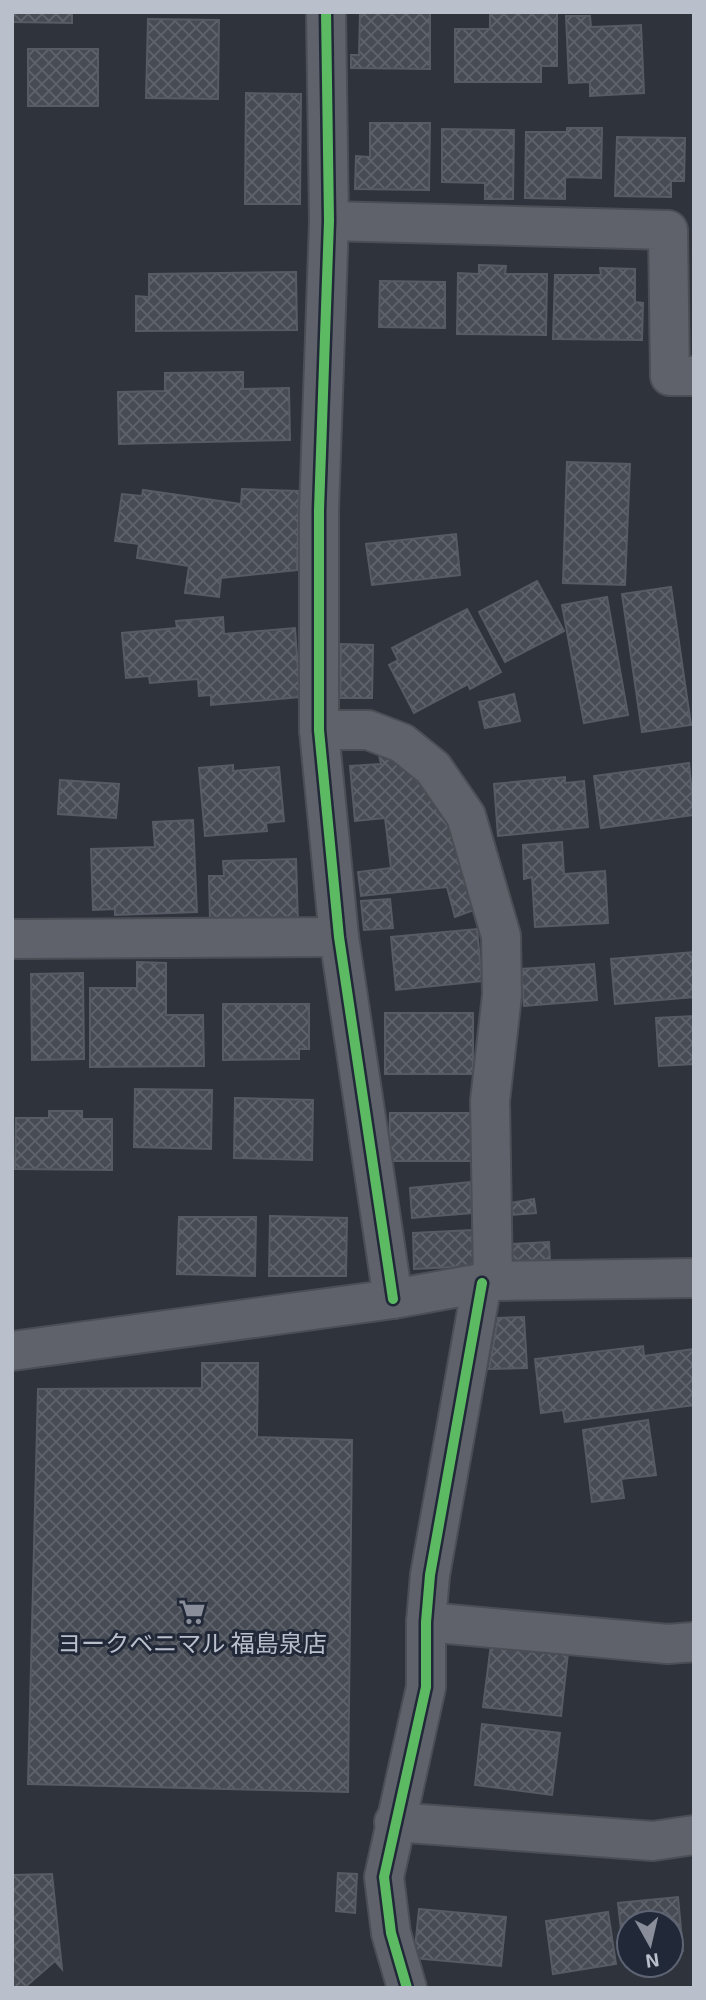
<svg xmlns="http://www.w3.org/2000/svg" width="706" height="2000" font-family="'Exo 2','Noto Sans JP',sans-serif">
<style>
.building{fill:url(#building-cross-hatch);stroke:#575b64;stroke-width:2}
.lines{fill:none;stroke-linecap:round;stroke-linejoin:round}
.minor-casing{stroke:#4b4e55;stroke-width:42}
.minor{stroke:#5f626a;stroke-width:38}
.cycleway-casing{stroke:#212838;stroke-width:15}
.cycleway{stroke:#5cba63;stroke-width:10}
.labels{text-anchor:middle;stroke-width:6;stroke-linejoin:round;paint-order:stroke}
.poi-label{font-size:24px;fill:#babfcc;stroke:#212838}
</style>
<defs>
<pattern id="building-cross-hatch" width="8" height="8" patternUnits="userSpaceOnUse" patternTransform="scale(1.75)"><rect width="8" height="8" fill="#474b53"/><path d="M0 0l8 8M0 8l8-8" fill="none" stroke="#5f636b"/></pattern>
</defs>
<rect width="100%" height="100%" fill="#2e333c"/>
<g class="building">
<polygon points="12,12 72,12 72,23 12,22"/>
<polygon points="360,12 430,12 430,69 351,68 351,55 359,55"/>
<polygon points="524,12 557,12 557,66 541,66 541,82 455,82 455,29 490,29 490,14"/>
<polygon points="566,16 590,16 591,27 641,25 644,93 590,96 590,82 569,83"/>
<polygon points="148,19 219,20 218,99 146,98"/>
<rect x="28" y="49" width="70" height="57"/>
<polygon points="246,93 301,94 300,204 245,204"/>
<polygon points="370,123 430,123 429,190 355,189 356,156 370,157"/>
<polygon points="567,128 602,128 601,178 565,177 565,199 525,198 526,132 567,132"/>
<polygon points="442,129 514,130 513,199 485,199 485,183 442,182"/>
<polygon points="617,137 685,138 684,181 671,181 671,197 615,196"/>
<polygon points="479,265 506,266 505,274 547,274 546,335 457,334 458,273 479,274"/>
<polygon points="600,268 635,269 635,302 643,303 642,340 553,339 555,275 601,275"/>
<polygon points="296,272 297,330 136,331 136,296 149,297 149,274"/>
<polygon points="380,281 445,282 445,328 379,327"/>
<polygon points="243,372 243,389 289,388 290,440 119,444 118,392 165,391 165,373"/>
<polygon points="567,462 630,464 625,585 563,583"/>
<polygon points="242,489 299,491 297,570 221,578 219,597 185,593 189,566 137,558 139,544 115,541 122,494 142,496 143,490 241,504"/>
<polygon points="456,534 460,575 372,585 366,544"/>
<polygon points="537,581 564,631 505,662 479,612"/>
<polygon points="671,587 691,725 642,732 622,594"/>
<polygon points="607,597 628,715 584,723 562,605"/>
<polygon points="467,609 501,672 470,689 468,684 414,713 389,665 398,660 392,648"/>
<polygon points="223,617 224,634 295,628 300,697 211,705 211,695 199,696 198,679 150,683 149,676 126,678 122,633 177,628 176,621"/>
<polygon points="341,644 373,645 372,698 340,698"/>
<polygon points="514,694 520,721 485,728 479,702"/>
<polygon points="378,751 412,768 450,824 474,910 455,917 447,887 361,896 358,872 391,868 385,818 355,821 350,766 381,764"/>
<polygon points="689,763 694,815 601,828 594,776"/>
<polygon points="233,765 233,771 279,767 284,821 266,823 267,831 205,836 199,768"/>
<polygon points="565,777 565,783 584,781 588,827 498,836 494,784"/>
<polygon points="60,780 119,784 116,818 58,814"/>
<polygon points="193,820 197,912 115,915 115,909 93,910 91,849 155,847 153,822"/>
<polygon points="562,842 564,874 605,871 608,923 535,927 532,877 524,879 523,845"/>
<polygon points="296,859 298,923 210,921 209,876 224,876 223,861"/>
<polygon points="390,899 393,928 364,930 361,901"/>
<polygon points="477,929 482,981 396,990 391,937"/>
<polygon points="694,952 694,997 615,1004 611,959"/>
<polygon points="137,962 166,963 166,1015 203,1015 204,1066 90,1067 90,988 137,988"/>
<polygon points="594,964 597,1000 524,1006 521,969"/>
<polygon points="83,973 84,1059 32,1060 31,974"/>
<polygon points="223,1004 309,1004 309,1049 299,1049 299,1059 223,1060"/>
<rect x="385" y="1013" width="88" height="61"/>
<polygon points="694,1016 694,1064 659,1066 656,1018"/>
<polygon points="135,1089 212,1090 211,1149 134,1147"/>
<polygon points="235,1098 313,1100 312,1160 234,1158"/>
<polygon points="49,1111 82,1111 82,1119 112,1119 112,1170 15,1169 16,1118 49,1118"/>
<polygon points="390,1113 473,1113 472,1161 389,1161"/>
<polygon points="470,1182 472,1213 412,1218 410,1188"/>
<polygon points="534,1199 536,1213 511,1215 510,1203"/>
<polygon points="270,1216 347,1218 346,1276 269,1276"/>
<polygon points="179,1217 256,1217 255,1276 177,1274"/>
<polygon points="472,1230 474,1266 414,1269 413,1233"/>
<polygon points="549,1242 550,1260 513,1262 512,1244"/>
<polygon points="524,1317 527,1368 489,1369 498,1318"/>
<polygon points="643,1346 644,1356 694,1349 694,1405 565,1422 563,1410 541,1413 535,1359"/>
<polygon points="202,1363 258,1363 257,1437 352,1440 348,1792 28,1784 38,1389 202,1388"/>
<polygon points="648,1420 656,1475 621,1479 624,1498 592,1502 583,1430"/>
<polygon points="491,1644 568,1653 561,1716 483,1707"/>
<polygon points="482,1724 560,1733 552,1795 475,1785"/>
<polygon points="338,1873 357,1874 355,1913 336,1911"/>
<polygon points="52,1874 62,1969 55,1961 24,1988 12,1988 12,1875"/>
<polygon points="678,1897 683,1951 671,1953 671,1923 629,1923 629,1957 624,1957 618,1903"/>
<polygon points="419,1909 506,1917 501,1966 414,1958"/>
<polygon points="608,1912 616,1964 553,1974 546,1921"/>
</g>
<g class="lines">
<g class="minor-casing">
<g id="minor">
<polyline points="326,12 329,221 319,510 319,730 339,937 393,1299"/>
<polyline points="329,221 668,230 670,376 694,376"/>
<polyline points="319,730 368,730 402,743 433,768 466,816 501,936 502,995 490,1101 493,1281"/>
<polyline points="12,939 339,937"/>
<polyline points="12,1351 393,1299 493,1281 694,1278"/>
<polyline points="426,1622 668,1644 694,1642"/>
<polyline points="394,1822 653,1841 694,1835"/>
<polyline points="407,1988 391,1933 384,1877 426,1687 426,1622 430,1575 482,1283"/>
</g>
</g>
<use href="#minor" class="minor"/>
<g class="cycleway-casing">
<g id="cycleway">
<polyline points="326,12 329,221 319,510 319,730 339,937 393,1299"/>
<polyline points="407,1988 391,1933 384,1877 426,1687 426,1622 430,1575 482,1283"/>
</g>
</g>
<use href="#cycleway" class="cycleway"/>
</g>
<defs>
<g id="supermarket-bare" transform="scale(2.1)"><path d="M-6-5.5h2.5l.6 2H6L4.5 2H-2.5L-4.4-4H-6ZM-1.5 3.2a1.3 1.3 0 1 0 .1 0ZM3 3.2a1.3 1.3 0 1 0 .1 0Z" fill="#898e9a" stroke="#212838" stroke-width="2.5" paint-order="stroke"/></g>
</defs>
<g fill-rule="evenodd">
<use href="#supermarket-bare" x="192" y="1612"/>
</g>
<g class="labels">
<g class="poi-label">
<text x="192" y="1652">ヨークベニマル 福島泉店</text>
</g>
</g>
<rect width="706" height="2000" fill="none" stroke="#babfcc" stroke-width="28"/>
<g transform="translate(650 1944) rotate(172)"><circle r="33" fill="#212838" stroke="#5e6473" stroke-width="2"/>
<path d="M0-5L12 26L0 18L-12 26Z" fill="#898e9a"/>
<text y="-10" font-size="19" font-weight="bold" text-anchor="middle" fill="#babfcc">N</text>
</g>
</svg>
